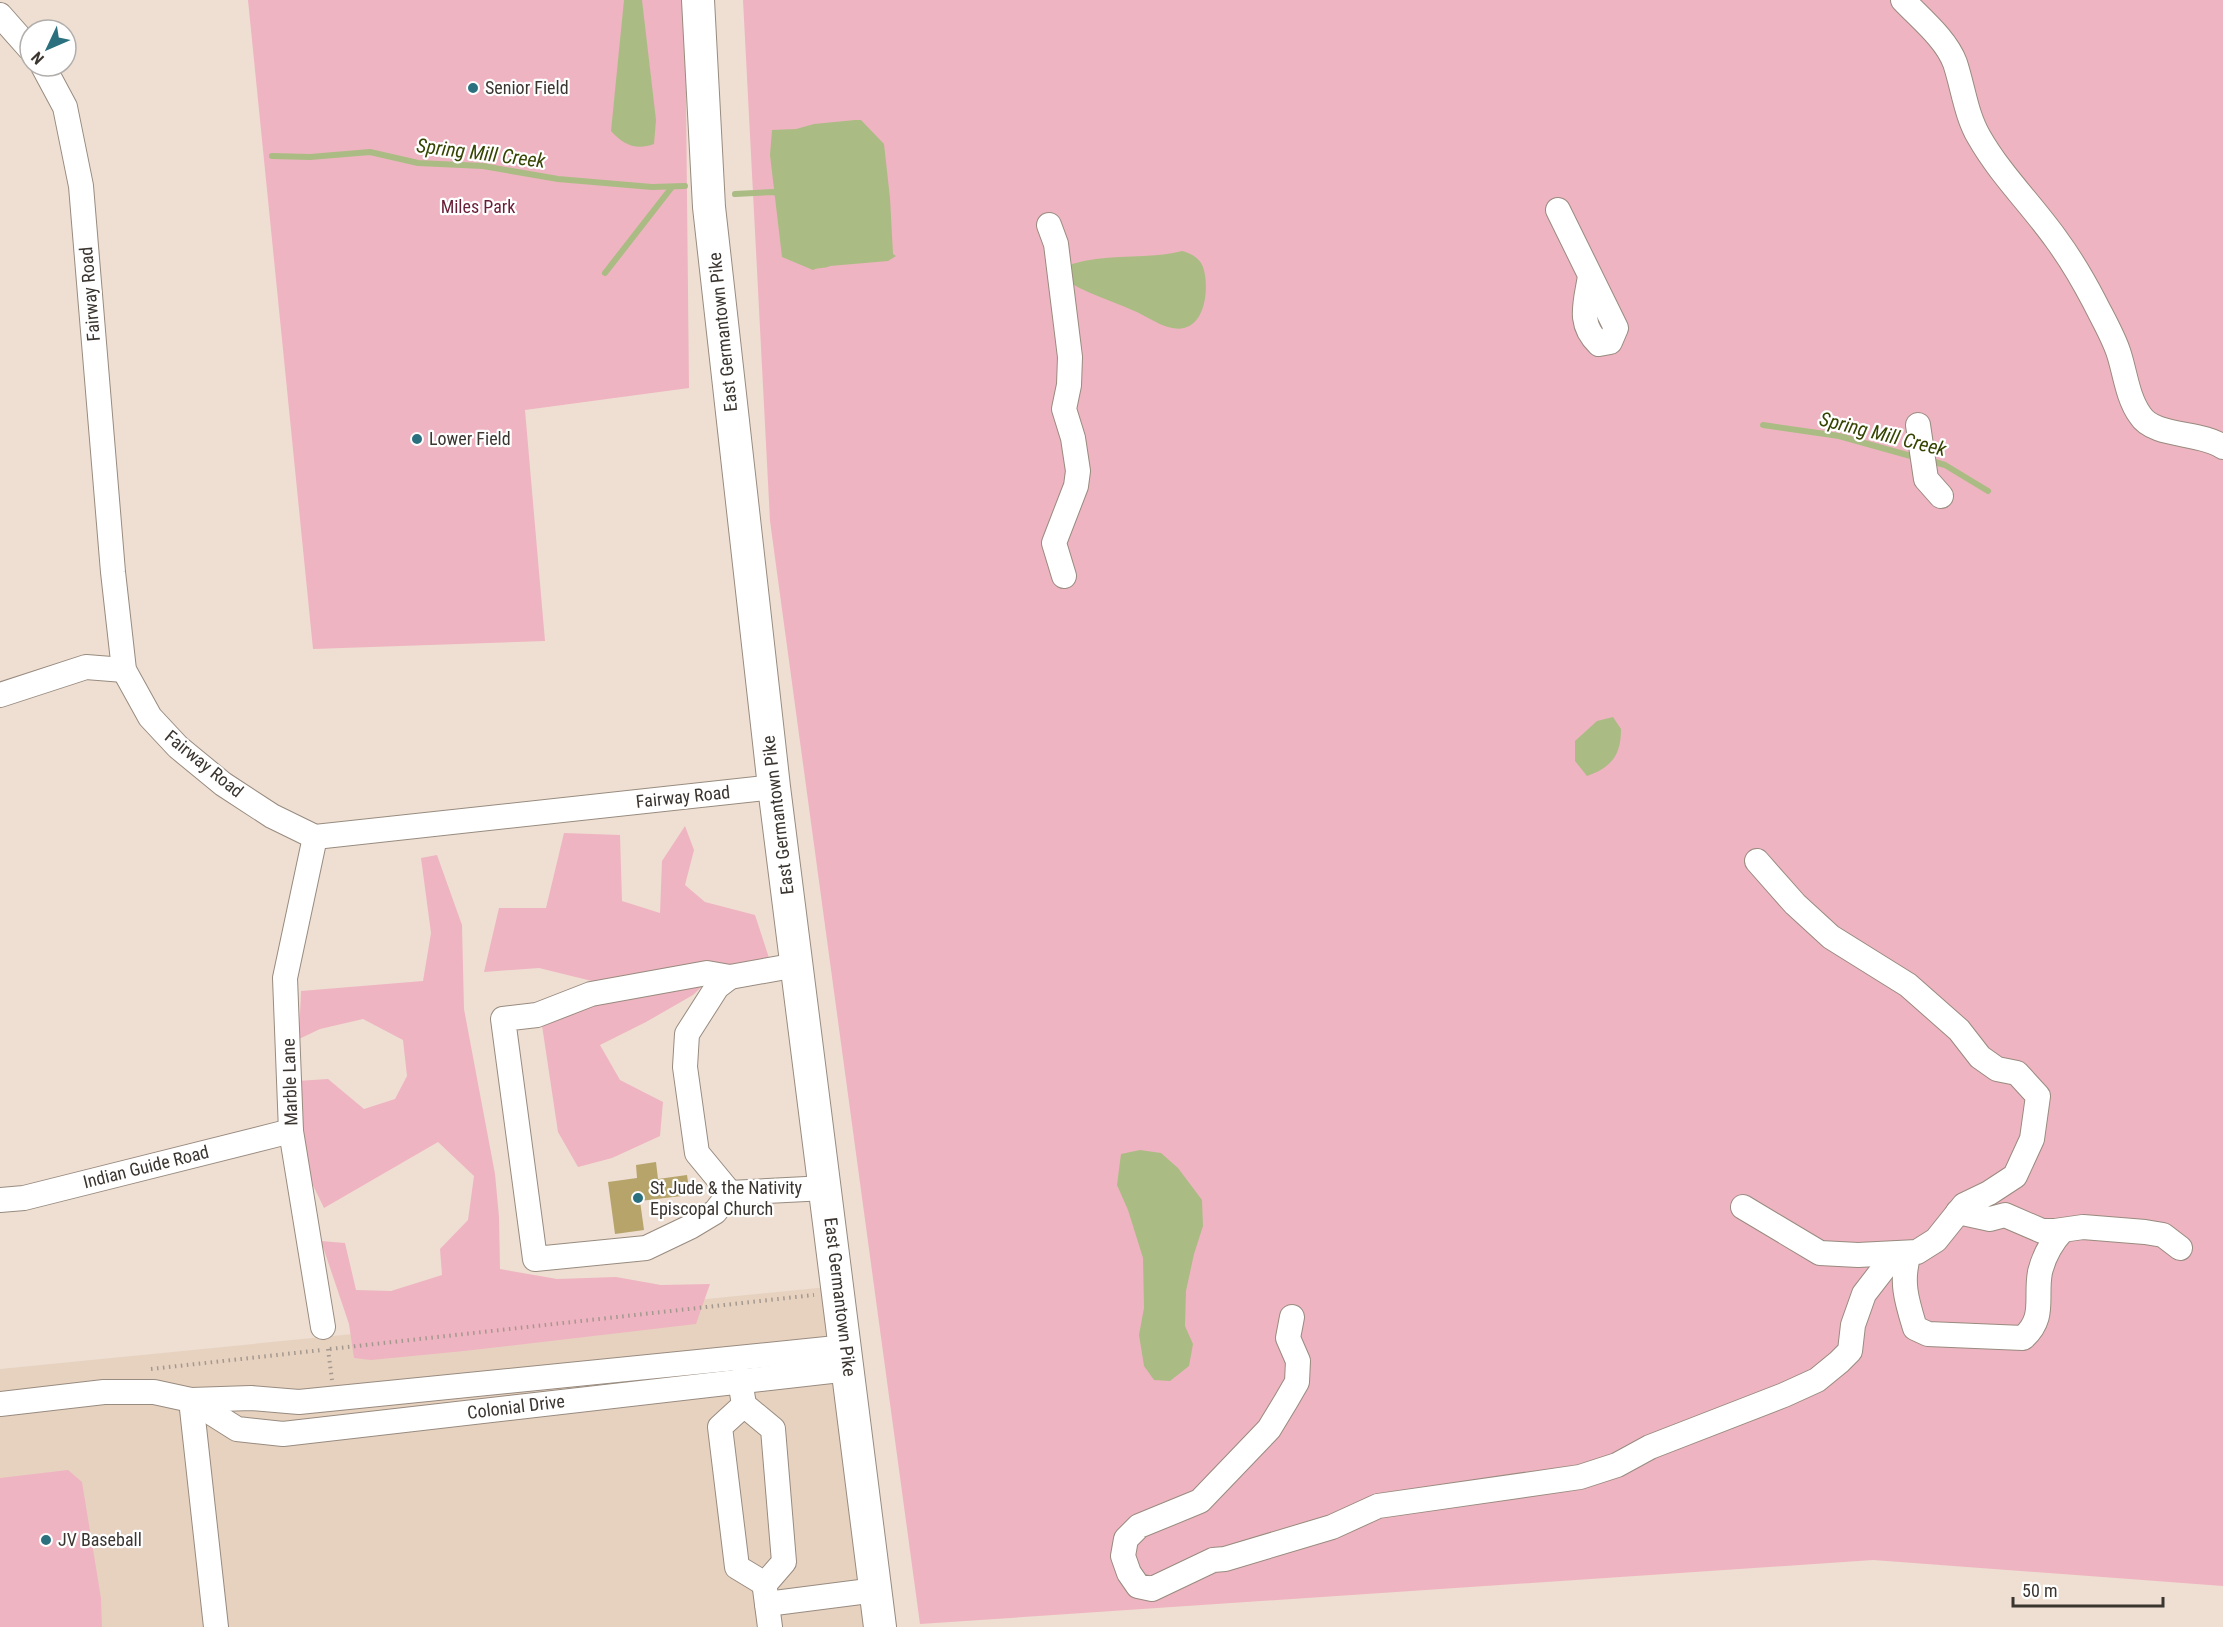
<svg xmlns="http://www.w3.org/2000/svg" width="2223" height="1627" font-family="'Roboto Condensed',sans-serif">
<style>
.built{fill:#e7d2c0}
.green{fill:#efb4c1}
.water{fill:#aabc84}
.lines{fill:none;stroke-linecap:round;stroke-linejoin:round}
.stream{stroke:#aabc84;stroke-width:6}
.building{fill:#b6a46b}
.minor-casing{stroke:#988b7f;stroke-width:26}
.major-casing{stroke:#988b7f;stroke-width:34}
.path{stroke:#a4988f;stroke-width:4;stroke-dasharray:1.5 4.5;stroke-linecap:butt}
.minor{stroke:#fff;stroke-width:24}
.major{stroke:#fff;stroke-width:32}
.poi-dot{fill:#2a707e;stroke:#fff;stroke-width:2}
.labels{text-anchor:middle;stroke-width:4.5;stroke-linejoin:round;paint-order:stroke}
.poi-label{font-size:18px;fill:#3b3530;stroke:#fff;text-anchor:start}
.park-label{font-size:18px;fill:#681e37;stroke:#fff}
.street-label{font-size:18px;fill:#3b3530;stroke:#fff}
.water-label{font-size:20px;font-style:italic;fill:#354401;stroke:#fff}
</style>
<rect width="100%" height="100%" fill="#eedfd2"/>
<polygon class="built" points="838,1286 880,1627 0,1627 0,1369"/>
<g class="green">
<polygon points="248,0 685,0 689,388 525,410 545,641 313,649"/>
<polygon points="743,0 2223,0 2223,1586 1873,1560 920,1624 770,521"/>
<polygon points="685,826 694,850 685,885 705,902 755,915 771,964 725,964 693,995 646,1022 600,1045 620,1080 663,1102 660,1136 612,1158 578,1167 558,1132 540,1012 596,982 539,968 484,972 499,908 546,908 564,833 620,835 622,901 660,913 662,861"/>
<polygon points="437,855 462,925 464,1009 495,1174 499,1217 500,1269 557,1279 616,1277 661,1285 710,1284 696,1324 464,1351 371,1360 354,1358 349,1324 321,1241 345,1243 356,1290 391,1291 442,1275 440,1249 468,1220 474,1176 438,1142 324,1208 307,1173 297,1081 328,1079 364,1109 395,1099 407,1076 403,1040 363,1019 320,1029 299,1039 301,991 423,981 431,933 421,858"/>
<polygon points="68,1470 82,1482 101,1598 102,1627 0,1627 0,1478"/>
</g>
<g class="water">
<path d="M624,0h18l14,120 -2,24c-19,7 -31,0 -43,-13z"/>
<path d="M855,120h6l23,24 6,54 3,56 3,2 -8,5 -58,5c-6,3 -11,1 -17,4l-31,-13 -12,-102 2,-25 24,-1 18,-5z"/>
<path d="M1182,251c8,2 18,7 21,16 6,17 4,56 -19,61 -18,4 -36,-12 -52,-18 -20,-9 -40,-15 -60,-26l-3,-13 3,-7c37,-11 75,-4 110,-13z"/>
<path d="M1613,717l8,12c0,26 -9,38 -34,47l-12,-15v-20l22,-20z"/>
<polygon points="1140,1150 1161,1153 1178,1168 1202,1200 1203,1226 1194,1254 1186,1291 1185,1326 1193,1344 1189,1366 1170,1381 1154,1380 1144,1366 1139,1335 1144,1308 1143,1258 1128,1210 1117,1185 1121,1154"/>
</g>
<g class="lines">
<g class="stream">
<polyline points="272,156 310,157 370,152 418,163 483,166 558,179 652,187 685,186"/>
<polyline points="735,194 774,192 781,196"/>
<polyline points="605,273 672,187"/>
<polyline points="1763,425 1839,436 1918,458"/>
<polyline points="1928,460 1945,465 1988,491"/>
</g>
</g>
<polygon class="building" points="656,1162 658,1179 687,1175 690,1195 640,1201 644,1230 615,1234 608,1182 637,1178 636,1165"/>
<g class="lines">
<g class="minor-casing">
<g id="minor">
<path d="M1903,0c18,19 43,39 52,63 8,24 11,52 24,74 21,37 52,67 77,102 14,19 27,41 38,62 8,16 18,33 24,50 7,20 9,46 22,64 14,23 61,16 83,32"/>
<polyline points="0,15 30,49"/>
<polyline points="43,66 65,107 81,186 113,572 124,670 150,717 178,747 223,784 272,816 315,837 774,787"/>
<path d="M1558,210l58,118 -6,14 -11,2c-22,-21 -13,-41 -9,-68"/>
<polyline points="1049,225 1056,244 1070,357 1069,385 1064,409 1073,438 1078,471 1076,486 1054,543 1064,576"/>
<polyline points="1918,425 1926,479 1941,496"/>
<polyline points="0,695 86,667 124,670"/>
<polyline points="315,837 285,978 291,1131 323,1327"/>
<polyline points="730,1193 715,1212 690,1227 646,1248 535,1259 503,1019 537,1015 591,994 707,973 730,977 797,965"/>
<polyline points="730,1193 697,1153 685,1067 687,1034 717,987 730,977"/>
<polyline points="730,1193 826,1188"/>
<polyline points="0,1200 24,1198 291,1131"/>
<polyline points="1743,1207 1820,1253 1858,1255 1917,1252 1936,1240 1964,1205 1989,1193 2015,1176 2032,1139 2038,1096 2017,1073 1997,1069 1980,1057 1959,1030 1908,985 1831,937 1795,904 1757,861"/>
<polyline points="1958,1212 1990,1219 2005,1215 2042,1231 2055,1231 2083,1227 2145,1232 2163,1235 2180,1248"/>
<path d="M1909,1254c-9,27 -2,48 6,74l13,6 95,4c23,-21 12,-39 17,-66 4,-16 11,-29 22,-41"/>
<polyline points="1292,1317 1288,1338 1298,1361 1297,1382 1286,1401 1269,1429 1200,1501 1139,1526 1126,1539 1123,1556 1129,1573 1138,1586 1152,1589 1213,1560 1225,1559 1332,1527 1378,1506 1580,1477 1617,1465 1650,1447 1784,1395 1817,1380 1839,1362 1850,1351 1853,1325 1864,1294 1895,1254"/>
<polyline points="740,1380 744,1405 773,1429 784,1562 765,1584 737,1567 720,1427 744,1405"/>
<polyline points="191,1400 237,1429 283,1434 849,1369"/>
<polyline points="191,1400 216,1627"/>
<polyline points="0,1404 104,1392 154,1392 191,1400 251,1398 299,1402 846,1347"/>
<polyline points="765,1589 770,1627"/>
<polyline points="767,1604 876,1590"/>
</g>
</g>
<g class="major-casing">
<polyline id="major" points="698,0 709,207 774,787 880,1627"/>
</g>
<g class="path">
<polyline points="328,1349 332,1380"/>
<polyline points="330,1349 814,1295"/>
<polyline points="151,1369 322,1350"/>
</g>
<use href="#minor" class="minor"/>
<use href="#major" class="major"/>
</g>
<g class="poi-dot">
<circle cx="473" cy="88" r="6"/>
<circle cx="417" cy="439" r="6"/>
<circle cx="638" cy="1198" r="6"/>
<circle cx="46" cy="1540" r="6"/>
</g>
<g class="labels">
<g class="poi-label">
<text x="485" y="94">Senior Field</text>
<text x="429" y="445">Lower Field</text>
<text x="650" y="1194">St Jude &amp; the Nativity<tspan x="650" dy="21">Episcopal Church</tspan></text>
<text x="58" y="1546">JV Baseball</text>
</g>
<g class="park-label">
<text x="478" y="213">Miles Park</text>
</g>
<g class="street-label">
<text transform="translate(90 294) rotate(-95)" y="6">Fairway Road</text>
<text transform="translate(723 332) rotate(-96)" y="6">East Germantown Pike</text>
<text transform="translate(204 764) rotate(39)" y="6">Fairway Road</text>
<text transform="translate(683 797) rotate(-6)" y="6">Fairway Road</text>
<text transform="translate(778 815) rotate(-97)" y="6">East Germantown Pike</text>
<text transform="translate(290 1082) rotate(-92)" y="6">Marble Lane</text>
<text transform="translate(146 1167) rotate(-14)" y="6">Indian Guide Road</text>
<text transform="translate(840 1297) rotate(83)" y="6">East Germantown Pike</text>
<text transform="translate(516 1407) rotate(-7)" y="6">Colonial Drive</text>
</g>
<g class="water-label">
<text transform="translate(481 153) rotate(7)" y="7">Spring Mill Creek</text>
<text transform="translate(1883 434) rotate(14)" y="7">Spring Mill Creek</text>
</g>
</g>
<g transform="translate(48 48) rotate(226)"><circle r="28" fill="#ffffff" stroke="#b1aeac" stroke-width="1.5"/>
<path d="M0-4.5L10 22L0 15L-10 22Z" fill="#2a707e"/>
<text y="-9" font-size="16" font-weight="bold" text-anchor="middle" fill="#3b3530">N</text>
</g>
<path d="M2013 1597v9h150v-9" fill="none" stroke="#3b3530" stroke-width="3"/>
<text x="2022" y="1597" font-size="18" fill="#3b3530" stroke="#ffffff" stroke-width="4.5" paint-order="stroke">50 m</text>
</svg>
